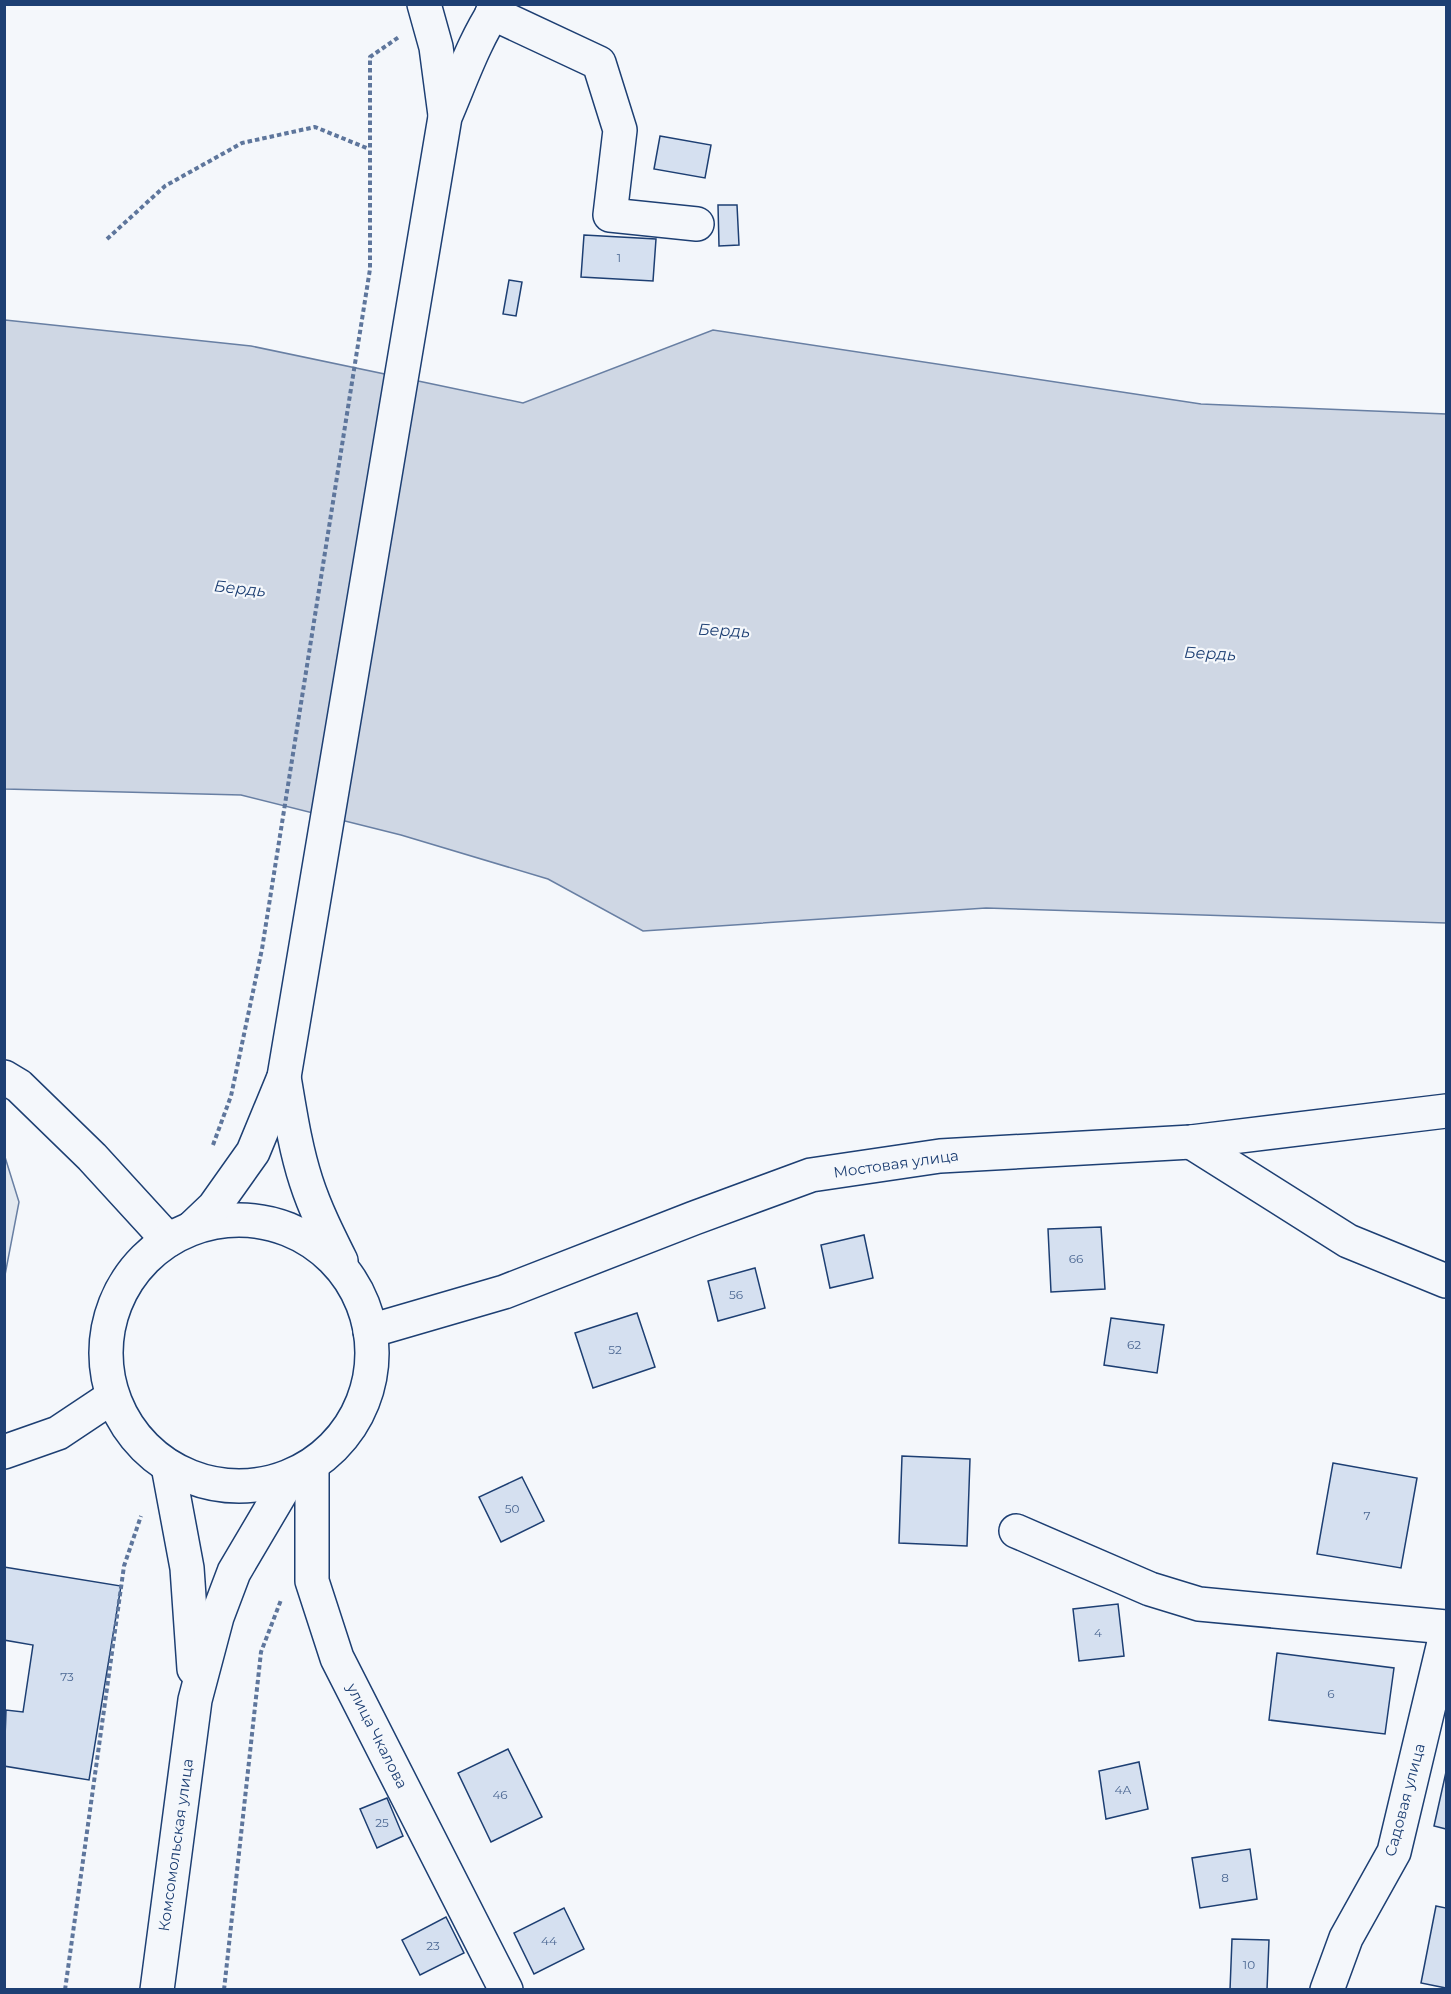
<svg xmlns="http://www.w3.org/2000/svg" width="1451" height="1994" font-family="Montserrat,sans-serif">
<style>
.green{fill:#e3e9f0;stroke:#687fa3;stroke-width:1.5}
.water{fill:#cfd7e4;stroke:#687fa3;stroke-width:1.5}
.building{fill:#d5e0f0;stroke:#1d3f73;stroke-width:1.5}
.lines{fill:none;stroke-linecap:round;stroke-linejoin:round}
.minor-casing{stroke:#1d3f73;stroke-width:36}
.major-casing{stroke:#1d3f73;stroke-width:36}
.path{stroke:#5e769c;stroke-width:4;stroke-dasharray:4.5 3;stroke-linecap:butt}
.minor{stroke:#f4f7fb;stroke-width:33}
.major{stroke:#f4f7fb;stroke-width:33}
.labels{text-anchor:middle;stroke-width:4.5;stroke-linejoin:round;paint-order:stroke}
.number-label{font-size:12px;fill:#4b6792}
.street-label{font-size:15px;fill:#1d3f73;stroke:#f4f7fb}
.water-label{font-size:16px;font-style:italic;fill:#1d3f73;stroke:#f4f7fb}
</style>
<rect width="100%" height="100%" fill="#f4f7fb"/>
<polygon class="green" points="5,1157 19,1202 5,1275"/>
<polygon class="water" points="5,320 251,346 523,403 713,330 1201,404 1446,414 1446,923 986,908 643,931 548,879 401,835 241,795 5,789"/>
<g class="building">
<polygon points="660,136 711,145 705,178 654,169"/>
<polygon points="718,205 737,205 739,245 719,246"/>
<polygon points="584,235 656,239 653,281 581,277"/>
<polygon points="509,280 522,282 516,316 503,314"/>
<polygon points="1101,1227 1105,1289 1051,1292 1048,1229"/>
<polygon points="864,1235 873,1278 830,1288 821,1245"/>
<polygon points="755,1268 765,1308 718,1321 708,1281"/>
<polygon points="637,1313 655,1367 593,1388 575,1333"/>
<polygon points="1111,1318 1164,1325 1157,1373 1104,1365"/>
<polygon points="902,1456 970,1459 967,1546 899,1543"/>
<polygon points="1333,1463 1417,1478 1401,1568 1317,1554"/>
<polygon points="522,1477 544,1521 501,1542 479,1497"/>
<polygon points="4,1567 121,1586 89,1780 4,1766 6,1710 23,1712 33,1645 4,1640"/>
<polygon points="1118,1604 1124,1656 1079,1661 1073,1609"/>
<polygon points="1277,1653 1394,1668 1385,1734 1269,1720"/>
<polygon points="508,1749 542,1817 491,1842 458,1773"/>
<polygon points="1139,1762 1148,1809 1106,1819 1099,1771"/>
<polygon points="1446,1772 1446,1829 1434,1826"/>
<polygon points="387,1798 403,1836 377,1848 360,1809"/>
<polygon points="1250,1849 1257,1899 1200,1908 1192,1858"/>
<polygon points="1436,1906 1446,1908 1446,1988 1421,1983"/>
<polygon points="564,1908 584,1949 534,1974 514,1933"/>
<polygon points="446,1917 464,1953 420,1975 402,1940"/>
<polygon points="1232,1939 1269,1940 1267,1990 1230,1990"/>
</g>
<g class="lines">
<g class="minor-casing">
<g id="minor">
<polyline points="492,13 599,63 620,130 610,215 697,224"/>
<polyline points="4,1077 19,1086 92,1157 168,1240"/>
<polyline points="1191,1142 1348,1241 1446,1281"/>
<polyline points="370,1331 504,1292 694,1218 811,1175 940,1156 1191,1142 1446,1111"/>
<polyline points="4,1452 58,1433 112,1397"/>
<polyline points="312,1466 312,1581 337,1658 506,1990"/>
<polyline points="1016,1531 1150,1589 1199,1604 1446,1627"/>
<polyline points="1327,1990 1346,1938 1394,1852 1446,1634"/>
</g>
</g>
<g class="major-casing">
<g id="major">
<polyline points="424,4 436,47 445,115"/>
<path d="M284,1077c6,35 11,70 22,104 9,28 22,54 35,80"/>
<circle cx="239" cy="1353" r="133"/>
<path d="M193,1227l21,-20 39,-55 31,-75 161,-960c16,-37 30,-79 54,-113"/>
<polyline points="168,1466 187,1568 194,1669"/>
<polyline points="157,1990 195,1700 217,1617 234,1572 290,1477"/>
</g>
</g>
<g class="path">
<polyline points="107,239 165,186 242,143 315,127 369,149"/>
<polyline points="213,1145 231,1096 262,949 370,269 370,57 399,37"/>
<polyline points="65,1990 124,1566 141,1516"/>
<polyline points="224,1990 261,1652 281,1600"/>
</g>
<use href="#minor" class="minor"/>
<use href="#major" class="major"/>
</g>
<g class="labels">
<g class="number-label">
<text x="619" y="262">1</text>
<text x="1076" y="1263">66</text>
<text x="736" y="1299">56</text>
<text x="1134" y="1349">62</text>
<text x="615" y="1354">52</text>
<text x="512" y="1513">50</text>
<text x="1367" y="1520">7</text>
<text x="1098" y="1637">4</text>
<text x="67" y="1681">73</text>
<text x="1331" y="1698">6</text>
<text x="1123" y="1794">4А</text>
<text x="500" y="1799">46</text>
<text x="382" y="1827">25</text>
<text x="1225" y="1882">8</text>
<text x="549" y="1945">44</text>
<text x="433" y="1950">23</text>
<text x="1249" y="1969">10</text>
</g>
<g class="street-label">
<text transform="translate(896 1164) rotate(-8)" y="5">Мостовая улица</text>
<text transform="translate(377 1736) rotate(63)" y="5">улица Чкалова</text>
<text transform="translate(1405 1800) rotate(-75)" y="5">Садовая улица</text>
<text transform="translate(176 1845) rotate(-82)" y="5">Комсомольская улица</text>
</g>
<g class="water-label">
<text transform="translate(240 588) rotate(6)" y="6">Бердь</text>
<text transform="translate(724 630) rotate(3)" y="6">Бердь</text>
<text transform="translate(1210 653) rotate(3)" y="6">Бердь</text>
</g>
</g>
<rect width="1451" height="1994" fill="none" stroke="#1d3f73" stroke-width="12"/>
</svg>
